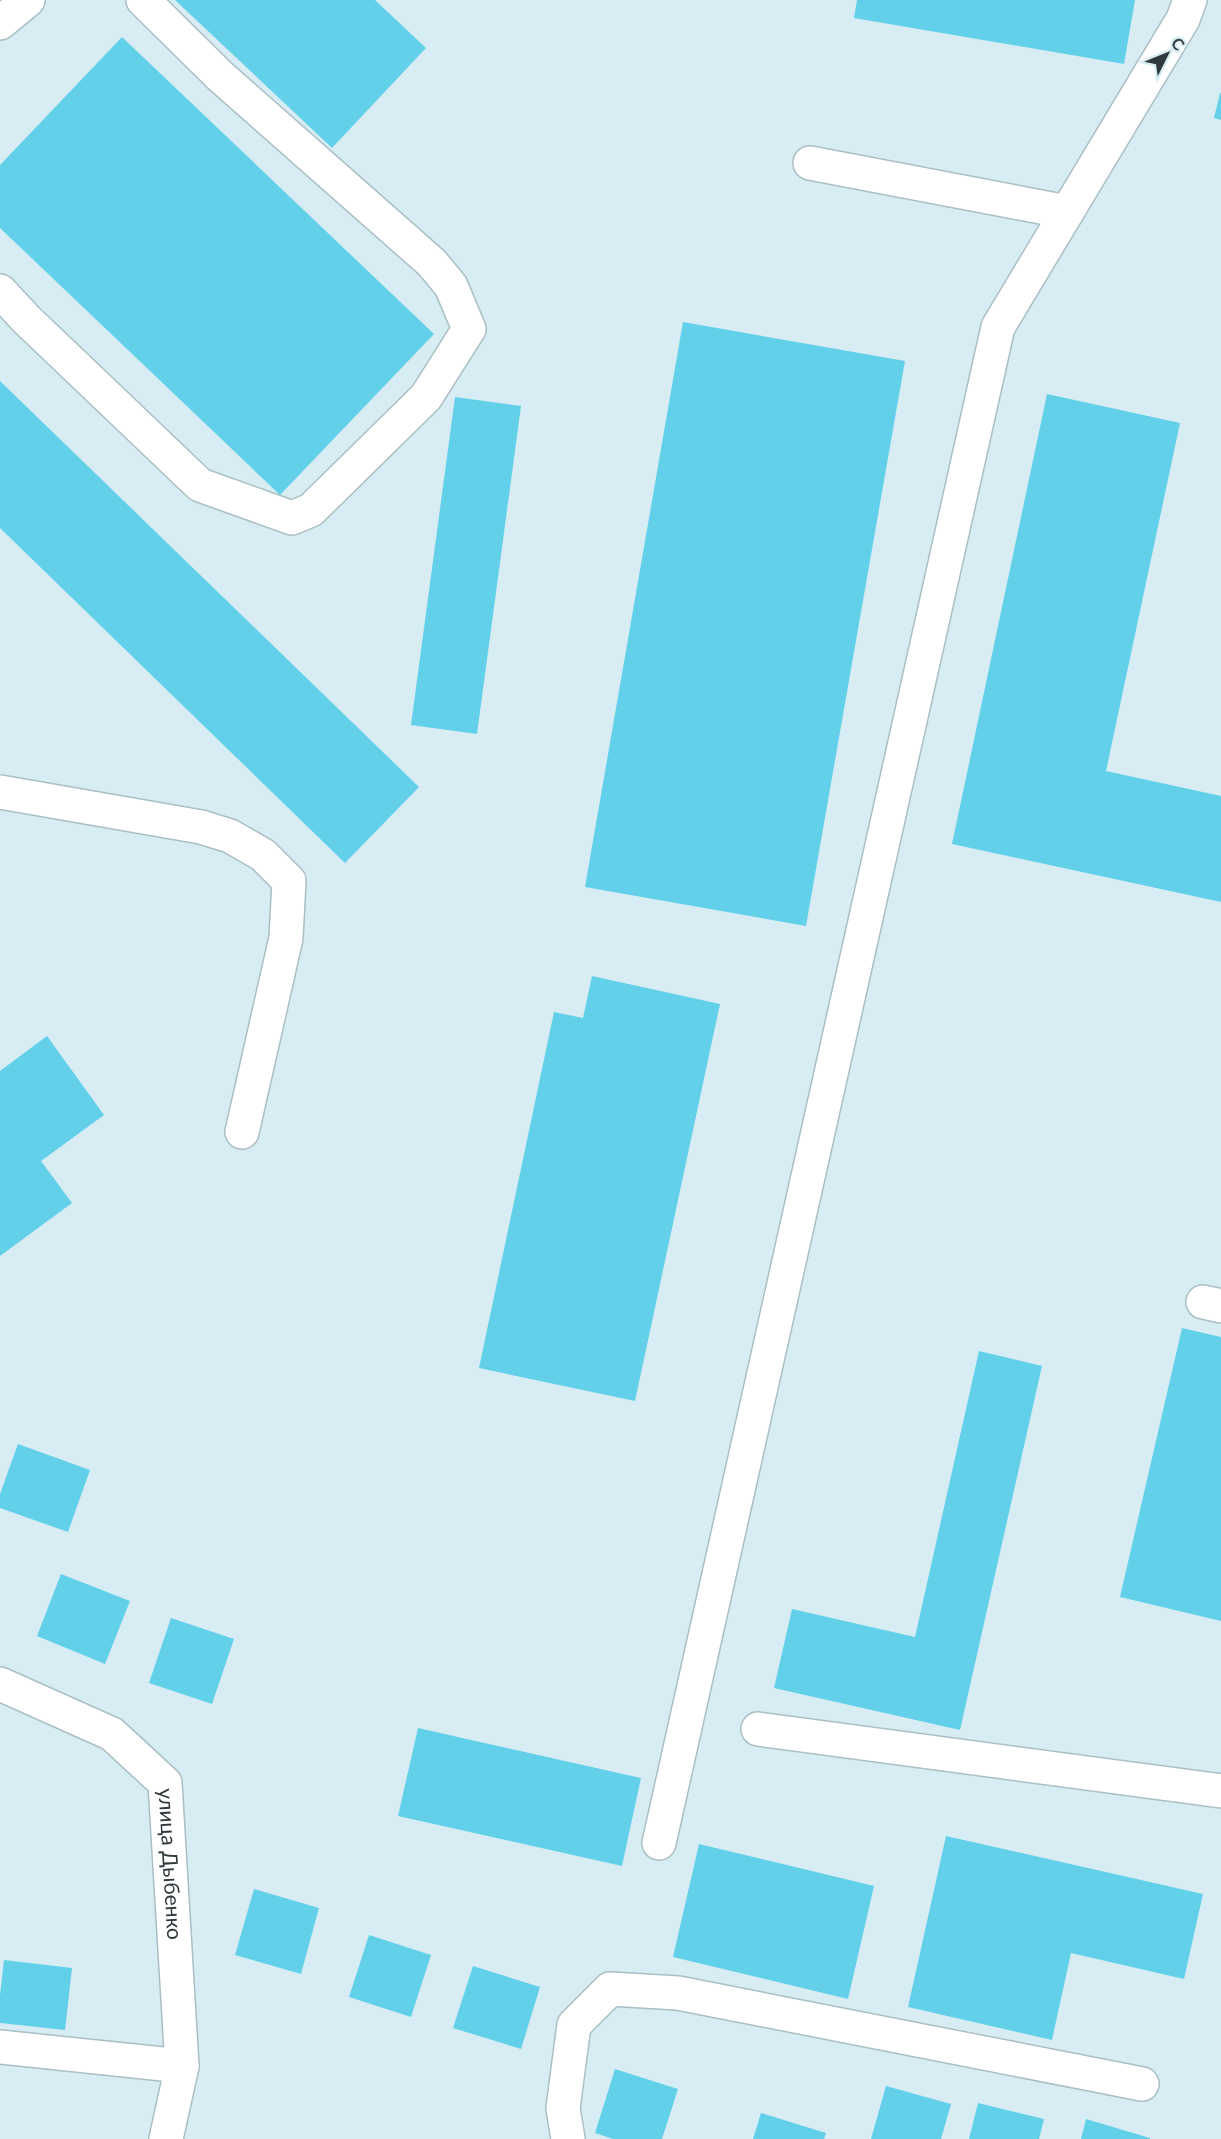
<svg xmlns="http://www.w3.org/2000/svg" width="1221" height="2139" font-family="Lato,sans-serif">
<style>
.building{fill:#63d0ea}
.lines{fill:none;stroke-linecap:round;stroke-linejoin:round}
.minor-casing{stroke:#a9bfc5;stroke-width:36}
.minor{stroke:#fff;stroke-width:33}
.labels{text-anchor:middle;stroke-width:4.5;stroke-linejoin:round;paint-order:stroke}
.street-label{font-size:21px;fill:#30393c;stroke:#d7edf3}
</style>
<rect width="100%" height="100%" fill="#d7edf3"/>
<g class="building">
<polygon points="175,0 375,0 426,48 332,148"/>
<polygon points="857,0 1135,0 1124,64 854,18"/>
<polygon points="122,37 434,334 280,495 0,228 0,165"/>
<polygon points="1220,93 1221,93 1221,120 1214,118"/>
<polygon points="683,322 905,361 806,926 585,887"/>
<polygon points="0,381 419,787 345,863 0,528"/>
<polygon points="1047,394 1180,423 1106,771 1221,796 1221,902 952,844"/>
<polygon points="455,397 521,406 477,734 411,725"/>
<polygon points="592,976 720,1004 635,1401 479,1368 554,1012 583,1018"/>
<polygon points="47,1036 104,1115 41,1161 72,1203 0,1256 0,1071"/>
<polygon points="1182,1328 1221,1337 1221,1621 1120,1597"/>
<polygon points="979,1351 1042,1366 960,1730 774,1688 792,1609 915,1637"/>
<polygon points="18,1444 90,1470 68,1532 0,1508 0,1494"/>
<polygon points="61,1574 130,1601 105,1664 37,1636"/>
<polygon points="171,1618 234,1639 212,1704 149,1683"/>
<polygon points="418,1728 641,1778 622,1866 398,1816"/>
<polygon points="946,1836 1203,1894 1184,1979 1071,1953 1052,2040 908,2007"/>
<polygon points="699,1844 874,1886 848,1999 673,1957"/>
<polygon points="254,1889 319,1908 301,1974 235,1955"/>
<polygon points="369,1935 431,1955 411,2017 349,1997"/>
<polygon points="4,1960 72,1968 65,2030 0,2023 0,1995"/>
<polygon points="473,1966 540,1987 521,2049 453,2028"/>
<polygon points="615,2069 678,2089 662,2139 613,2139 595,2133"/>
<polygon points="886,2086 951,2104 941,2139 871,2139"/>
<polygon points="978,2103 1044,2119 1039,2139 969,2139"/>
<polygon points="761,2113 826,2133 824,2139 753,2139"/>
<polygon points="1086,2119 1150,2138 1150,2139 1081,2139"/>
</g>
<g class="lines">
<g class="minor-casing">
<g id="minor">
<polyline points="0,23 28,0"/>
<polyline points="810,163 1067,212"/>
<polyline points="0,291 26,319 200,485 292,518 311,510 426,397 469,329 451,286 432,263 220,76 143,0"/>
<polyline points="0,792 201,827 230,836 263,855 289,881 286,938 242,1132"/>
<polyline points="1203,1302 1221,1306"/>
<path id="s1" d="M0,1684l112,50 53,49 17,283 -16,73"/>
<polyline points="758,1729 1221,1791"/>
<polyline points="659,1843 998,327 1183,19 1190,0"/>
<polyline points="0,2047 182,2066"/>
<polyline points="568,2139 563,2108 574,2025 610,1989 678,1993 1142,2084"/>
</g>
</g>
<use href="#minor" class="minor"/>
</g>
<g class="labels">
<g class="street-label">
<text dy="7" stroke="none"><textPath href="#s1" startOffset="276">улица Дыбенко</textPath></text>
</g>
</g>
<g transform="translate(1167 54) rotate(47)" stroke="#d7edf3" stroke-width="4.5" paint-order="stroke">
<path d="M0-4.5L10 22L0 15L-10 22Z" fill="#30393c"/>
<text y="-9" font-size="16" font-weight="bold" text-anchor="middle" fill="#30393c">С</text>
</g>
</svg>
